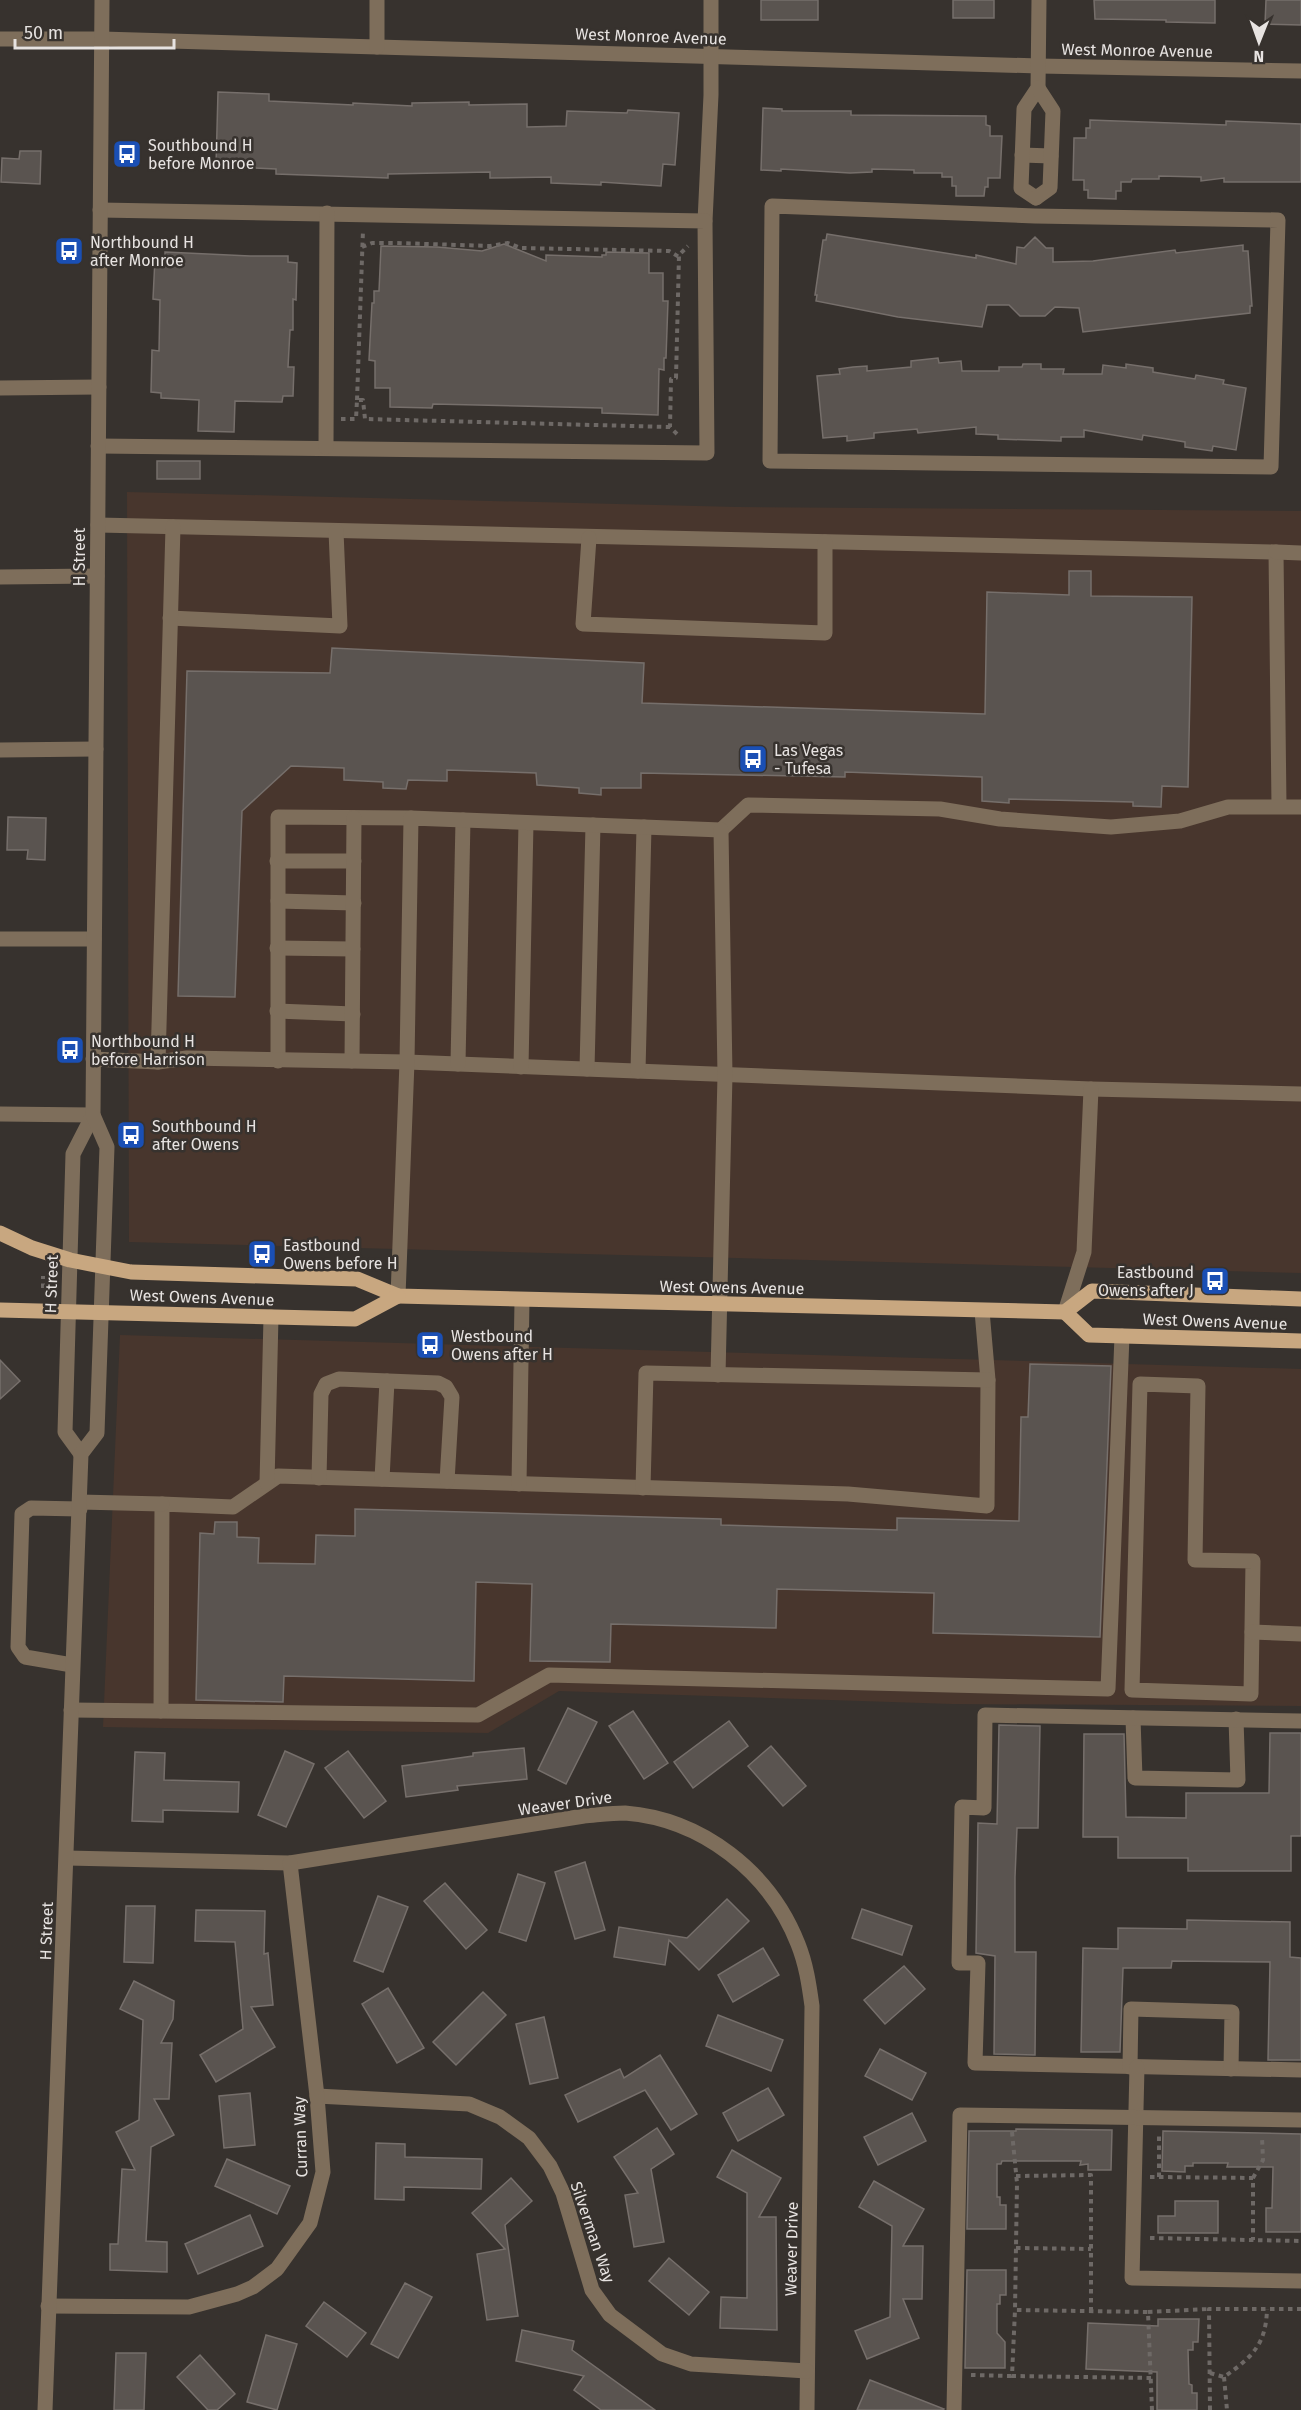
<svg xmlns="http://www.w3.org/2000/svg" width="1301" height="2410" font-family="'Fira Sans',sans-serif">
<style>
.commercial{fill:#48362d}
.building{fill:#5a5450;stroke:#766f6b;stroke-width:1.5}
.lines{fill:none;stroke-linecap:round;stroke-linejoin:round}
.path{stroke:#6e6966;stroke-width:4;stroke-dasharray:4.5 4.5;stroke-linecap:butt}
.minor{stroke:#7e6e5b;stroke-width:15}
.major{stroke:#c8a780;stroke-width:15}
.labels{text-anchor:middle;stroke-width:5;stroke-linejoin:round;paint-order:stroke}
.street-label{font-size:16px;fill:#e7e3e1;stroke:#37322e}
.poi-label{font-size:16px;fill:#e7e3e1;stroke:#37322e;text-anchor:start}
</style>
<rect width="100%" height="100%" fill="#37322e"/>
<g class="commercial">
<polygon points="127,492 737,507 1301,511 1301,1273 129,1242"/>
<polygon points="120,1335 1301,1369 1301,1706 952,1704 559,1691 488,1733 103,1727"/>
</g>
<g class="building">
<rect x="761" y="0" width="57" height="20"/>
<rect x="953" y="0" width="41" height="18"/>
<polygon points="1094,0 1215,0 1215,23 1166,22 1166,20 1095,19"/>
<polygon points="1266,0 1301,0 1301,25 1265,24"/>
<polygon points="218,92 269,94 269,101 353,105 353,103 412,106 412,103 469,102 469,105 527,104 527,127 566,126 567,111 627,113 628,110 679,113 675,165 663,164 661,186 601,182 601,185 551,183 551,177 490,178 490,172 388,174 388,178 276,174 276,169 216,166"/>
<polygon points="763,108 782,109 782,111 851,111 851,115 986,116 986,125 990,126 990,136 1002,136 1000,178 988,178 988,187 985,187 984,196 956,196 956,186 952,186 952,177 942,177 942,173 914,173 914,170 872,169 872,172 850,173 781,169 781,171 761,170"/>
<polygon points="1090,120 1226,125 1226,121 1301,124 1301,182 1224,182 1224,178 1201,181 1201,177 1159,176 1159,179 1132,179 1131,182 1121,182 1121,191 1116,191 1116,199 1088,198 1088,190 1084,190 1084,180 1073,180 1074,138 1086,138 1086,128 1090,128"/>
<polygon points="20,151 41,151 40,184 1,182 2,158 19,159"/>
<polygon points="827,234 976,258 976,255 1016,264 1017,247 1024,248 1035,237 1046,248 1053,248 1053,262 1093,261 1175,250 1176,253 1243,245 1243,251 1248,251 1252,306 1250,306 1250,313 1083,332 1079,308 1055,307 1045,316 1020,316 1009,305 987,305 982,327 898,317 816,301 817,295 815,295 823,240 826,240"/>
<polygon points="504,244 546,261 546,255 602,257 602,255 606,255 606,252 649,253 649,273 663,273 663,301 668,301 666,358 664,358 664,370 659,369 658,415 602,413 602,408 433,404 432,408 390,407 390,388 375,388 375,361 369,360 372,303 374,303 374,291 379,291 381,246 437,247 482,251"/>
<polygon points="165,252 250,256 288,256 288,262 297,263 296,300 293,299 293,330 290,330 288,367 294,367 293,396 283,396 282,402 235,401 234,432 198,431 199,400 161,398 161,393 151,392 152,350 159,351 160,300 153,299 155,258 165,259"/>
<polygon points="938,358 939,363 961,361 962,371 999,371 999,367 1022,367 1023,364 1041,364 1041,369 1064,369 1063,374 1102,374 1103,365 1126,368 1126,364 1153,368 1153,372 1195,379 1196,375 1224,380 1223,384 1246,388 1236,450 1213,446 1212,451 1185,447 1185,442 1143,435 1142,440 1084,430 1084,437 1061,437 1061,441 998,439 998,435 976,434 976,427 918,433 917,429 874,433 874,438 847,441 847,436 823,438 817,376 840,374 839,369 853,367 867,366 867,371 911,367 911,361"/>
<rect x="157" y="461" width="43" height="18"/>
<polygon points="1069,571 1091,571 1091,596 1192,597 1188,787 1162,786 1161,807 1133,806 1133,802 1009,799 1009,803 982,801 982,777 845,772 845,777 641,773 641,788 601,788 601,795 579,793 579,788 537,785 536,773 447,770 447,781 408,780 406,789 383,788 383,782 344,780 344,768 291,766 242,811 235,997 178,996 187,671 330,673 332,648 644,663 642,703 985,714 987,592 1069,595"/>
<polygon points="8,817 46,818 45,860 27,859 28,850 7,850"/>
<polygon points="0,1360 20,1381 0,1399"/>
<polygon points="1030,1364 1111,1366 1100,1637 933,1633 934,1593 777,1589 776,1628 611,1624 610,1662 530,1661 532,1584 476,1582 474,1681 284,1676 283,1702 196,1700 200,1533 214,1534 215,1522 237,1522 237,1537 259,1538 258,1563 315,1564 316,1535 355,1536 355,1509 721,1519 721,1525 897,1530 897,1518 1019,1521 1021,1417 1028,1417"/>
<polygon points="568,1708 597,1722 566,1784 538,1770"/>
<polygon points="633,1711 668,1763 644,1779 609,1726"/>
<polygon points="729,1721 748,1746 693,1788 674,1762"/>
<polygon points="999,1725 1040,1726 1038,1828 1017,1828 1015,1877 1015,1952 1036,1952 1035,2055 994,2054 995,1956 976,1953 978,1823 997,1824"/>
<polygon points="1270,1733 1301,1733 1301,1836 1291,1836 1291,1871 1188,1871 1188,1858 1118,1858 1118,1837 1083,1837 1084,1734 1124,1734 1126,1817 1186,1818 1186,1793 1269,1793"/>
<polygon points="771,1746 806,1786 783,1806 748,1766"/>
<polygon points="524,1748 527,1779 457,1786 458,1790 406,1797 402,1766 473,1756 473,1753"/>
<polygon points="285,1751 314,1764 286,1827 258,1815"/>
<polygon points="348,1751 386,1801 364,1818 325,1768"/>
<polygon points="135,1752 165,1753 164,1780 239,1782 238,1812 163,1810 163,1822 132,1821"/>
<polygon points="585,1862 605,1930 575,1939 555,1872"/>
<polygon points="518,1874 545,1883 526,1941 499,1932"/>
<polygon points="445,1883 487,1930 466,1949 424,1901"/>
<polygon points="378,1896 408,1907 383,1972 354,1961"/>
<polygon points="727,1899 749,1921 699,1970 669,1940 665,1965 614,1957 619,1927 687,1938"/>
<polygon points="126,1906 155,1906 153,1963 124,1962"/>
<polygon points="862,1909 912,1926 902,1955 852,1938"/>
<polygon points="196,1910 265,1911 264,1954 268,1953 273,2005 251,2007 275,2047 216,2082 200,2055 243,2029 235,1942 195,1941"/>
<polygon points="1187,1920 1290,1922 1290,1957 1301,1958 1301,2060 1268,2060 1270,1962 1172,1961 1171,1968 1123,1968 1120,2052 1081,2052 1083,1948 1118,1949 1118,1928 1187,1929"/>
<polygon points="763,1948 779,1975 733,2002 718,1975"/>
<polygon points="904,1966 925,1989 885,2024 864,2000"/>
<polygon points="134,1981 174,2001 173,2019 161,2043 172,2043 169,2099 154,2099 174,2135 151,2147 146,2241 167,2242 167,2272 110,2270 110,2244 118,2244 122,2169 135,2170 116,2132 139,2120 143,2020 120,2009"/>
<polygon points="388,1988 424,2048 397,2063 362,2004"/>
<polygon points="483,1992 506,2015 456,2065 433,2042"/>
<polygon points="718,2015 783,2040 771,2071 706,2046"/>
<polygon points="544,2017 558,2078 530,2084 516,2024"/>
<polygon points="880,2049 926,2073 912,2100 865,2076"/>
<polygon points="660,2055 697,2114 671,2130 645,2090 578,2122 565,2095 620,2069 624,2078"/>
<polygon points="768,2088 784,2115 738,2141 723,2113"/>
<polygon points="250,2093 255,2145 224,2148 219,2096"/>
<polygon points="912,2113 926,2141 878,2165 864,2137"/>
<polygon points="657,2128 674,2154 651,2169 664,2242 634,2247 625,2195 638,2193 614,2157"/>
<polygon points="1016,2129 1112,2130 1111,2170 1088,2170 1088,2164 1080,2165 1081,2161 1002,2161 1001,2164 997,2164 997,2197 1000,2197 1000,2205 1006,2205 1006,2229 967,2229 969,2131 1016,2131"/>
<polygon points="1163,2131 1301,2134 1301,2232 1266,2232 1266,2208 1272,2208 1273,2167 1227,2167 1228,2163 1193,2163 1193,2166 1185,2166 1185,2172 1162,2171"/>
<polygon points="376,2143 405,2144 405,2157 482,2159 481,2189 404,2187 404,2200 375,2199"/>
<polygon points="732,2150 781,2178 759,2217 776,2217 777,2330 720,2328 721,2297 747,2298 747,2193 717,2177"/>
<polygon points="227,2159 290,2186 277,2214 215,2186"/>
<polygon points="511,2178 532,2201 505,2225 518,2316 487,2320 477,2254 505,2249 472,2213"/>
<polygon points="874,2181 924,2209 903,2246 923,2246 922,2299 903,2299 919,2338 867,2359 855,2331 890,2317 892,2226 859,2207"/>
<polygon points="1175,2201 1218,2201 1218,2233 1158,2233 1158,2216 1175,2216"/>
<polygon points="250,2215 263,2246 198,2274 185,2244"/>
<polygon points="669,2258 709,2292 689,2315 649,2281"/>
<polygon points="967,2270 1006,2270 1006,2295 1000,2295 1000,2304 997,2304 997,2333 1005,2342 1005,2368 965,2368"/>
<polygon points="405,2283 432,2297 398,2358 371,2344"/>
<polygon points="324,2302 366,2333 347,2357 306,2326"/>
<polygon points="1158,2319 1199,2319 1198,2342 1193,2342 1193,2350 1188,2350 1189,2384 1192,2385 1192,2393 1197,2393 1197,2410 1157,2410 1157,2372 1086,2369 1088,2323 1158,2326"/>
<polygon points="522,2330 574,2341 572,2350 655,2410 601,2410 574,2390 584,2376 516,2361"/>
<polygon points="266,2335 297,2344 277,2410 247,2402"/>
<polygon points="116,2353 146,2353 144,2410 114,2410"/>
<polygon points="200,2355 235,2394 217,2410 208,2410 177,2377"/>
<polygon points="870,2380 944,2409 943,2410 857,2410"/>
</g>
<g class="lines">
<g class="path">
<polyline points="362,247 372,243 396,243 490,246 508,243 521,248 669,251 679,257"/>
<polyline points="357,400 363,230"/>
<polyline points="341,419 356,419 357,400 363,400 365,419 670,427"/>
<polyline points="677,434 670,427 671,379 676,378 679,255 688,246"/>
<polyline points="43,1288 43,1276"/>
<polyline points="1012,2132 1017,2183 1015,2310"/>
<polyline points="1016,2176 1091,2175 1091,2311"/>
<polyline points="1150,2177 1159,2177 1159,2133"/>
<polyline points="1159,2177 1253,2178 1253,2240"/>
<polyline points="1253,2178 1263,2160 1262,2137"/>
<polyline points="1150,2238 1301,2241"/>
<polyline points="1016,2248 1091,2249"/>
<polyline points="1148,2312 1209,2309"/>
<path d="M1210,2373l14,4c28,-20 42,-32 43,-68"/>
<polyline points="971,2375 1012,2376"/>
<polyline points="1224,2377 1227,2410"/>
<polyline points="1151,2378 1012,2376 1015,2310 1148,2312 1152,2410"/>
<polyline points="1210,2410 1209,2309 1301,2309"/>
</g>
<g class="minor">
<polyline points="0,39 102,39 1039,66 1301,71"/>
<polyline points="377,47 377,0"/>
<polyline points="1022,155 1051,156"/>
<polyline points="1036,198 1021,188 1024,109 1038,88 1039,0"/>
<polyline points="1036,198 1050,188 1053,111 1038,88"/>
<polygon points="772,206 1035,216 1278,220 1271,467 770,461"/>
<polyline points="705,221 711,95 711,0"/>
<polyline points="0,388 99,387"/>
<polyline points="98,446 707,453 705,221 100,210"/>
<polyline points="326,447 327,213"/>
<polyline points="98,525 1276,552 1279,806"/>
<polyline points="589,538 583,624 825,633 825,542"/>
<polyline points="1276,552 1301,553"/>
<polyline points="0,577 97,576"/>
<polyline points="170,618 340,626 336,531"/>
<polyline points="0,750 96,749"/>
<polyline points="277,861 354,861"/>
<polyline points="278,901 354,903"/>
<polyline points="0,939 94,939"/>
<polyline points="277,948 353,949"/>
<polyline points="277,1011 353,1014"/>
<polyline points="93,1059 158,1062 173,527"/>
<polyline points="278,1061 278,817 411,818"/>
<polyline points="352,1061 354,818"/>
<polyline points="158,1062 187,1058 407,1062 1091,1089 1301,1094"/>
<polyline points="458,1064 463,820"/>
<polyline points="521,1067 526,823"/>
<polyline points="587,1069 593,825"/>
<polyline points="638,1071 644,827"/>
<polyline points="0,1114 93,1115"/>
<polyline points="398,1296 407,1062 411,818 721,830 748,805 940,809 1000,819 1111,827 1180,821 1228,807 1301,807"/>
<polyline points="982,1311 988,1380 987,1506 848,1494 278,1476 233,1507 162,1504 161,1711 478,1715 549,1675 1108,1689 1122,1336"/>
<polyline points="1065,1312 1084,1252 1091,1089"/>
<polyline points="718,1375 725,1075 721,830"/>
<polygon points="1140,1384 1198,1386 1195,1560 1253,1561 1251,1694 1132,1690"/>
<polyline points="81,1454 65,1432 73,1154 93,1115"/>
<polyline points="319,1478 321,1394 326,1384 339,1379 438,1383 446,1387 452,1397 447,1481"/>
<polyline points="382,1479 387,1381"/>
<polyline points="267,1483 271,1317"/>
<polyline points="519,1484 522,1300"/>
<polyline points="643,1488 646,1373 988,1380"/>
<polyline points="80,1502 162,1504"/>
<polyline points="1252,1632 1301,1634"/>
<polyline points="72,1665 25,1657 18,1647 22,1514 31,1508 80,1509"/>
<polyline points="71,1710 161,1711"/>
<polyline points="1133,1718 1135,1778 1238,1780 1236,1719"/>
<polyline points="1301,1721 985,1715 984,1808 962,1807 959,1963 978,1963 975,2063 1301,2070"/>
<path d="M67,1858l223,5 294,-47c13,-1 28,-3 41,-3 77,6 145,59 173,131 8,20 11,40 14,62l-5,404"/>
<polyline points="1130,2067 1131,2009 1232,2012 1231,2069"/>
<polyline points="1137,2067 1132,2278 1301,2281"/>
<polyline points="317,2096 469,2104 500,2117 529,2138 550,2166 563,2193 592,2290 610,2315 662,2354 691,2364 807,2371"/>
<polyline points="48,2306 189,2307 237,2294 253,2287 277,2269 310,2223 323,2172 317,2096 290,1863"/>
<polyline points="45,2410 81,1454 97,1433 107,1147 93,1115 102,0"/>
<polyline points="954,2410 960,2115 1301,2120"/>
</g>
<g class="major">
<polyline points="0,1233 32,1248 70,1260 131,1272 357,1279 398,1296 1065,1312 1092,1291 1301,1299"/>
<polyline points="0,1310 355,1319 398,1296"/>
<polyline points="1065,1312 1089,1335 1301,1341"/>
</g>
</g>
<defs>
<g id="bus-square" transform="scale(1.5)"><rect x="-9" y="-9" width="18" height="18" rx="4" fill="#1a4fb4" stroke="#37322e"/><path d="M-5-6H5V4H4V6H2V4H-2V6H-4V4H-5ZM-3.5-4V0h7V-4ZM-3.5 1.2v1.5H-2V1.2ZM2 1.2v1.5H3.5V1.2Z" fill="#fff"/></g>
</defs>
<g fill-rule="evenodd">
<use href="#bus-square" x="127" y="154"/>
<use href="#bus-square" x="69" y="251"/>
<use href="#bus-square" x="753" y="759"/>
<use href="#bus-square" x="70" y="1050"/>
<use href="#bus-square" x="131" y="1135"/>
<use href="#bus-square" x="262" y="1254"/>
<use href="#bus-square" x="1215" y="1281"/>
<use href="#bus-square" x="430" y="1345"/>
</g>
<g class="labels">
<g class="street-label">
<text transform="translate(651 36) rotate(2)" y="6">West Monroe Avenue</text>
<text transform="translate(1137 50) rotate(1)" y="6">West Monroe Avenue</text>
<text transform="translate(79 557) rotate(-90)" y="6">H Street</text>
<text transform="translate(51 1284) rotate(-88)" y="6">H Street</text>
<text transform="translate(732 1287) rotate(1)" y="6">West Owens Avenue</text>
<text transform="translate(202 1297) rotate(2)" y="6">West Owens Avenue</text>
<text transform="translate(1215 1321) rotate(2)" y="6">West Owens Avenue</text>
<text transform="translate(565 1803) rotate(-8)" y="6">Weaver Drive</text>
<text transform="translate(46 1931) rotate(-88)" y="6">H Street</text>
<text transform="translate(300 2137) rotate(-92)" y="6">Curran Way</text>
<text transform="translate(593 2232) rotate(71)" y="6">Silverman Way</text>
<text transform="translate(791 2249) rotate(-89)" y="6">Weaver Drive</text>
</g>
<g class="poi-label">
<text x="148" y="151">Southbound H<tspan x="148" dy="18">before Monroe</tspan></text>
<text x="90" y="248">Northbound H<tspan x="90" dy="18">after Monroe</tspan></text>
<text x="774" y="756">Las Vegas<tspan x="774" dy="18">- Tufesa</tspan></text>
<text x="91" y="1047">Northbound H<tspan x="91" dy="18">before Harrison</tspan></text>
<text x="152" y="1132">Southbound H<tspan x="152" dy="18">after Owens</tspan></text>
<text x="283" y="1251">Eastbound<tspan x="283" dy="18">Owens before H</tspan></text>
<text x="1194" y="1278" text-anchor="end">Eastbound<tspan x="1194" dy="18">Owens after J</tspan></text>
<text x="451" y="1342">Westbound<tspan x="451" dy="18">Owens after H</tspan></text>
</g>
</g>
<g transform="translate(1259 42) rotate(181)" stroke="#37322e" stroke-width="4.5" paint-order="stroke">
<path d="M0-4.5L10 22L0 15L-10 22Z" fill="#e7e3e1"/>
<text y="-9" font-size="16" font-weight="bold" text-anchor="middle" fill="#e7e3e1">N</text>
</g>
<path d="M15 39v9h159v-9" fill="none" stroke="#e7e3e1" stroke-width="3"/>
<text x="24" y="39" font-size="18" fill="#e7e3e1" stroke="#37322e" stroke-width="4.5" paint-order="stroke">50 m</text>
</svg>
